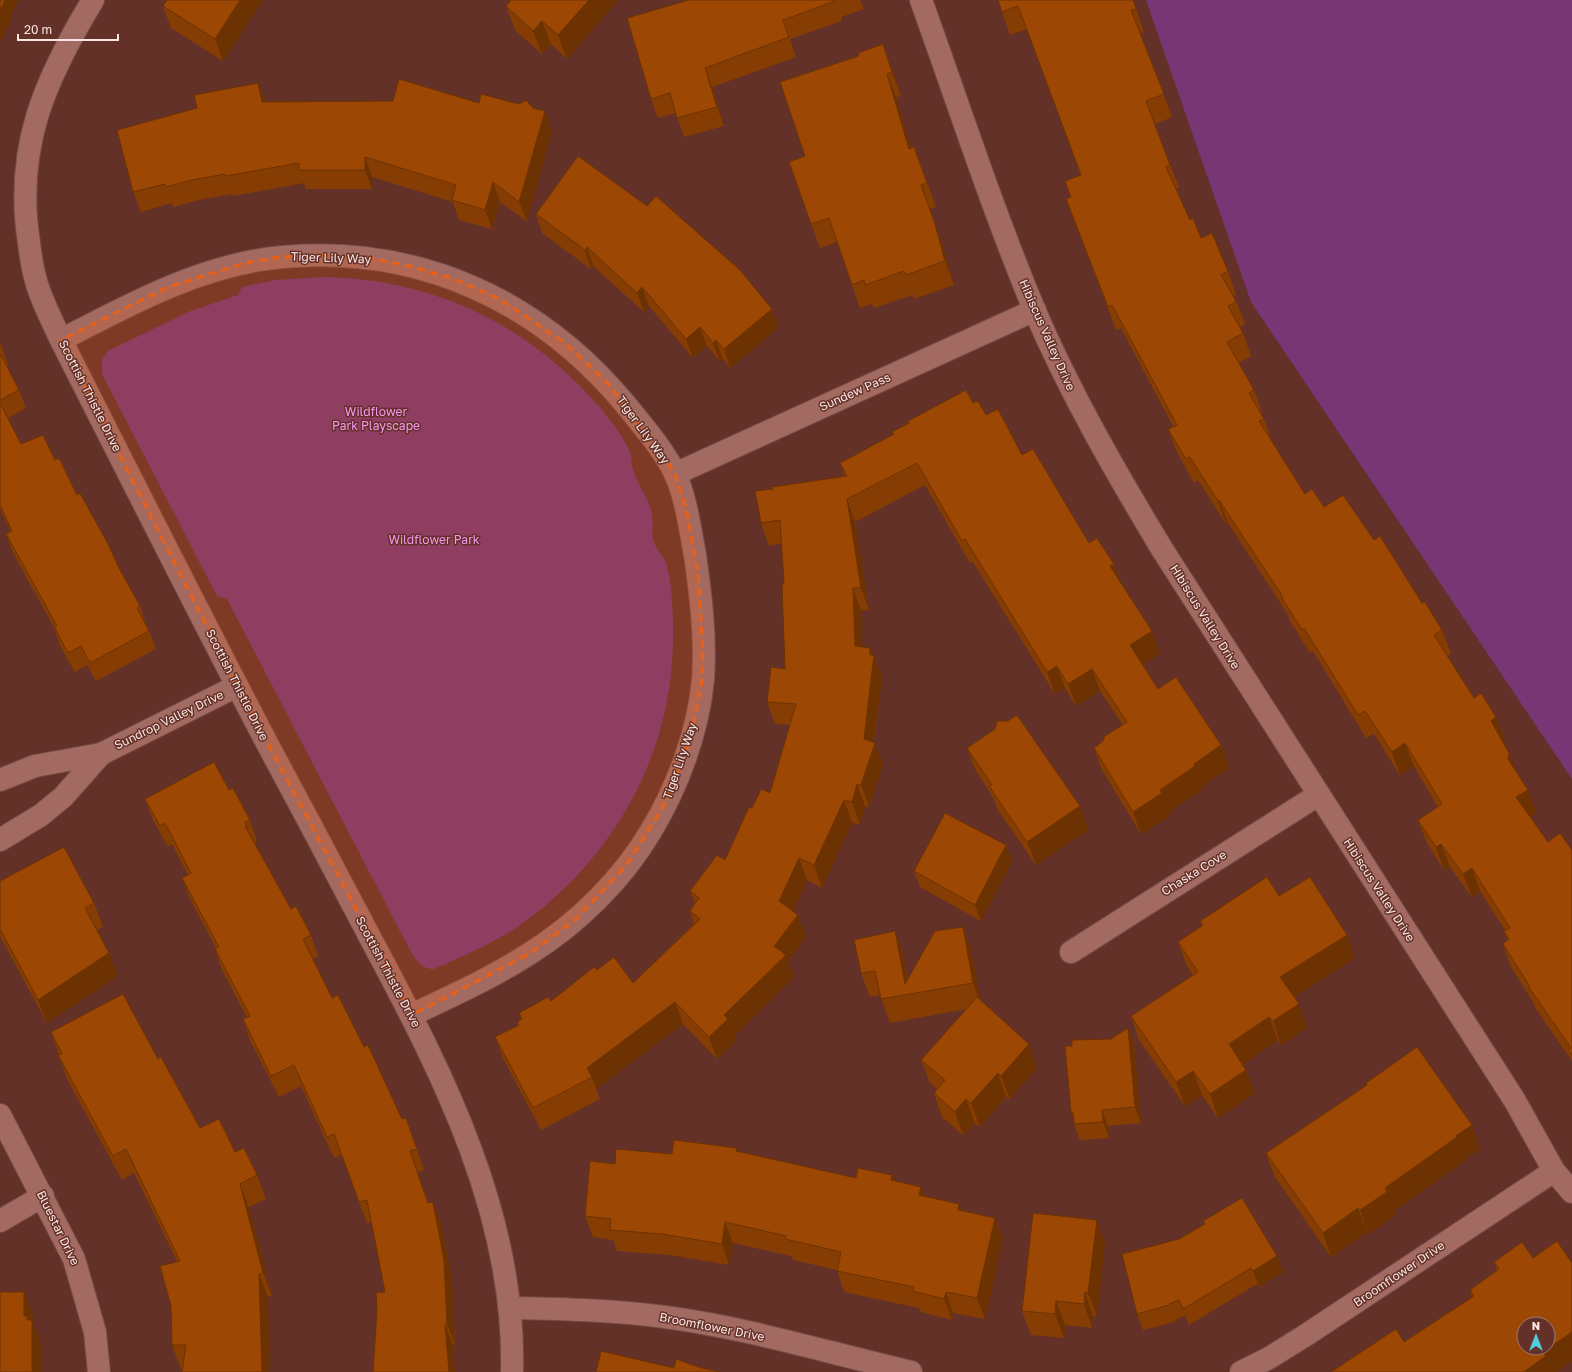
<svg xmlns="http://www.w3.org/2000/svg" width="1572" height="1372" font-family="'Golos Text',sans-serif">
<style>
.green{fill:#793675}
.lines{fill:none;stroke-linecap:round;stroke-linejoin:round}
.minor-casing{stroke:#764c48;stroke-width:24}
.minor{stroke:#a36a61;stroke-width:22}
.wall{fill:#863d03}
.shaded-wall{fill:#6d3202}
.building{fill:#9c4703;stroke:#6d3202;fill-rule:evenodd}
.marked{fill:#e96017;fill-opacity:0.2;stroke:#e96017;stroke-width:3;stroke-dasharray:8 5;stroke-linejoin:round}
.labels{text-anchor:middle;stroke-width:3;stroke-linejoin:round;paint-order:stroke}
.street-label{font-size:12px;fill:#fce7e4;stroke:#643129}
.park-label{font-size:12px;fill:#f796f1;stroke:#643129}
</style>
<rect width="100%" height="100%" fill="#643129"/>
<g class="green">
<polygon points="1146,0 1572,0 1572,779 1251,302"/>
<path d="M324,277c99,2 187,39 256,109 18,19 38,40 49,64 3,6 2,13 4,19 4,16 17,29 19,46 2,9 -1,16 1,25 3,10 12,17 14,26 5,21 6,44 6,65 2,115 -54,221 -146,289 -28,21 -61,35 -93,49 -12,0 -17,-7 -23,-17l-184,-353 -10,-3 -115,-222v-14l6,-9 80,-39 50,-17 4,-8 34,-7z"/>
</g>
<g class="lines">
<g class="minor-casing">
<g id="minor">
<path d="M93,0c-48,79 -79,148 -64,243 2,17 5,35 11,50 6,16 14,32 21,47 69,136 137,272 208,407 35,65 70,131 104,196 71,133 143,274 139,429"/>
<path d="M921,0c37,103 71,208 113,309 36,84 81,162 128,240l353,552 39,70 18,21"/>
<path d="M61,340c69,-36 142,-76 221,-83 137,-12 257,43 344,148 17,21 37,44 49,68 11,25 15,55 20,82 6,41 11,83 8,125 -5,52 -25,106 -52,151 -29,49 -74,93 -122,123 -37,24 -78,42 -117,61"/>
<polyline points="675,474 1035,310"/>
<polyline points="0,780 35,766 101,754 237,686"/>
<polyline points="0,840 41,815 63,797 101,754"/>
<polyline points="1071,952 1318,795"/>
<polyline points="0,1115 74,1259 95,1332 99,1372"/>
<polyline points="0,1221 43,1196"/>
<path d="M511,1308c51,1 103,2 154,9 83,11 164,36 246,55"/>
<polyline points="1241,1372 1269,1358 1306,1335 1554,1171"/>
</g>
</g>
<use href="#minor" class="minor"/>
</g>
<g class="wall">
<polygon points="263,0 223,61 171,28 163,6"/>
<polygon points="511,0 618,0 567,59 551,44 542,54 515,30 506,6"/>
<polygon points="689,0 860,0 864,9 841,17 842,21 790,39 796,57 712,87 724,126 684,137 676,113 658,118 651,99"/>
<polygon points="998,0 1133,0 1144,32 1140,33 1172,117 1155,124 1179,188 1176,189 1190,220 1201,238 1228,271 1236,295 1233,296 1236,301 1245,324 1240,327 1243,333 1251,356 1239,363 1254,390 1262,413 1261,414 1264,419 1272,442 1305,494 1324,507 1374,540 1442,630 1451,653 1447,656 1474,698 1505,740 1503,742 1515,770 1528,790 1536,813 1530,817 1548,842 1572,850 1572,1061 1536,1009 1533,1002 1511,967 1503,944 1508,940 1504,931 1505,930 1480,891 1472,897 1450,867 1444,870 1427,843 1418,820 1438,807 1414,766 1400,775 1374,734 1366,738 1313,651 1310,653 1290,621 1287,613 1228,523 1226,524 1198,480 1194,483 1177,452 1168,429 1173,426 1121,328 1116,330 1066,199 1070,197 1065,181 1081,175 1027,29 1010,35"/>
<polygon points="883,44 901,96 896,97 911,149 914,147 936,207 929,209 943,247 954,285 914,299 913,295 874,308 872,304 860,308 837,242 820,248 789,162 805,156 859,56"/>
<polygon points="258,83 265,102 552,131 527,221 500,202 492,229 459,220 453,202 372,177 372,189 306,189 304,183 233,196 232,194 199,200 173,207 172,203 141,212 133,192 197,108"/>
<polygon points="536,214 772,309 778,328 730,368 723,359 720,361 707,346 693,358 649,306 644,312 593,266 591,269 542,233"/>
<polygon points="0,342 8,365 6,366 19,390 26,408 8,418 21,444 55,460 77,495 140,606 146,625 149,631 156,649 96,681 87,665 75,672 60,646 54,627 13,553 6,534 11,532 0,509"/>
<polygon points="973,403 986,415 1022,455 1089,543 1114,564 1119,580 1160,654 1143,664 1158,689 1221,745 1229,768 1202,786 1203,789 1169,812 1170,816 1141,834 1102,770 1094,748 1103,741 1123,725 1100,691 1076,706 1065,688 1055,694 973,562 970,563 925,485 855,522 869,610 861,610 862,647 873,655 882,677 874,742 875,743 883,765 869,807 865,806 860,825 852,822 822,888 807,880 793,911 806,937 788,961 794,977 734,1036 736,1041 717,1059 683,1024 596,1089 600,1099 541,1130 504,1060 495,1037 518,1025 517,1022 521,1019 519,1013 551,1001 597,970 633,983 694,924 690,911 695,904 690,891 725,860 752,808 770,793 790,725 775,724 767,702 785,669 784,583 782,543 769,546 761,523 845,477 840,463 894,435 892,432 909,423 908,421"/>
<polygon points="967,748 1080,806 1088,830 1036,865 998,810 993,797 976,771"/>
<polygon points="229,790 250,820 257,841 254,842 291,909 311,935 318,956 313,959 332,998 364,1047 402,1119 406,1118 424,1170 417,1172 428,1203 441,1223 452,1281 455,1345 453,1345 385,1292 371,1222 367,1223 342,1155 334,1158 301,1086 279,1097 250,1040 243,1019 247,1017 222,970 215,949 216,948 190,899 182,878 188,875 172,844 168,847 153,820 145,799"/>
<polygon points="1006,845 1012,861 981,921 920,887 914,871"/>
<polygon points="0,881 94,903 103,927 97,930 118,976 47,1023 0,936"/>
<polygon points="1279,896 1347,935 1355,958 1294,997 1307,1028 1281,1045 1278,1040 1243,1064 1255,1093 1218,1118 1202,1095 1185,1106 1139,1040 1131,1016 1193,975 1187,966 1178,942 1202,926 1200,921"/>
<polygon points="963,927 971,950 980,999 1037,1068 1010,1099 1006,1097 980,1127 975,1123 963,1135 942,1117 934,1093 937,1089 930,1083 921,1060 966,1009 890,1023 880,995 870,997 861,973 895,931 903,955 908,978"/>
<polygon points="1128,1028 1134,1044 1141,1123 1108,1126 1109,1138 1080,1140 1074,1124 1074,1119 1071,1112 1072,1046 1111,1039"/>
<polygon points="51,1032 158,1059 200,1128 235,1152 257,1175 266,1199 249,1207 272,1296 268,1297 183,1369 181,1369 172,1345 177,1261 134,1173 122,1180 67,1079"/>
<polygon points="1366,1083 1472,1125 1480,1149 1465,1159 1466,1160 1394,1211 1396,1215 1368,1234 1367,1232 1331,1257 1275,1177 1266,1153 1367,1085"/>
<polygon points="738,1151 856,1178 894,1181 921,1187 924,1196 961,1210 995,1218 1003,1239 985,1319 953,1313 952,1320 921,1312 919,1308 844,1292 837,1270 793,1260 791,1256 733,1243 729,1265 670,1255 617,1251 613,1240 593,1237 585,1216 615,1164 672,1154"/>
<polygon points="1203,1221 1283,1272 1259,1287 1257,1284 1189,1325 1185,1316 1175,1320 1175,1322 1143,1330 1137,1314 1179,1239 1204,1224"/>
<polygon points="1105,1243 1097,1316 1093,1316 1092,1328 1065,1325 1064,1338 1031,1335 1022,1311"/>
<polygon points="1533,1258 1572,1263 1572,1361 1556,1372 1331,1372 1404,1342 1472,1297 1470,1290 1497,1271 1494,1262"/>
</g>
<g class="shaded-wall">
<polygon points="4,0 18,0 11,15 12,18 0,42 0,10"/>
<polygon points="240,0 263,0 223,61 215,39"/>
<polygon points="589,0 618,0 567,59 558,35"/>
<polygon points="542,21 551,44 542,54 533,31"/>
<polygon points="883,44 892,68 901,96 892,72"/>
<polygon points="705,68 712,87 724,126 717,107"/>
<polygon points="887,74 896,97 918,173 909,149"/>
<polygon points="258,83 266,102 262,102"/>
<polygon points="545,111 552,131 527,221 519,202"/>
<polygon points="365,157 372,177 372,189 365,170"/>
<polygon points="493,182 500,202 492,229 485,210"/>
<polygon points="929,209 943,247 954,285 945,261"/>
<polygon points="587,247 593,266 591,269 585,250"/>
<polygon points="642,287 649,306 644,312 637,293"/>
<polygon points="772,309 778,328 730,368 724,349"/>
<polygon points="700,327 707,346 693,358 686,339"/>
<polygon points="716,340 723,359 720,361 713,343"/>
<polygon points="847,499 855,522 869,610 861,588"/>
<polygon points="1219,500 1228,523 1226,524 1218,501"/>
<polygon points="1114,564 1122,586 1110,566"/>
<polygon points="853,588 861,610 863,668 855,646"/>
<polygon points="1152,631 1160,654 1138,667 1130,645"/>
<polygon points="870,648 874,657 874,655 882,677 873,746 875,743 883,765 869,807 861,785 864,739"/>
<polygon points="1057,666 1065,688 1055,694 1047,672"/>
<polygon points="1092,669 1100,691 1076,706 1068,684"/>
<polygon points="1496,717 1505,740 1500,744 1491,721"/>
<polygon points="1405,743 1414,766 1400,775 1392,752"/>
<polygon points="1221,745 1229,768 1202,786 1203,789 1169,812 1170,816 1141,834 1133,812 1160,790 1194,764"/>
<polygon points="1509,753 1518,776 1508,759"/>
<polygon points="857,784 865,806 860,825 852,802"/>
<polygon points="1528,790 1536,813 1524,820 1516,797"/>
<polygon points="844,800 852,822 822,888 814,865"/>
<polygon points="1080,806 1088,830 1036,865 1027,842"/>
<polygon points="1441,844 1450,867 1444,870 1436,847"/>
<polygon points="1006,845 1012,861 981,921 975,905"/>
<polygon points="799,858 807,880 788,923 779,901"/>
<polygon points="1472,868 1480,891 1472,897 1463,874"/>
<polygon points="798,915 806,937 788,961 794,977 734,1036 736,1041 717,1059 709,1037 774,946"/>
<polygon points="963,927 971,950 982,1006 973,983"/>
<polygon points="895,931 903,955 911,994 905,984"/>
<polygon points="1347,935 1355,958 1289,1000 1280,977"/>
<polygon points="109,953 118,976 47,1023 38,1000"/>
<polygon points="675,1002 683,1024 596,1089 592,1077 587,1068"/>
<polygon points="1299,1004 1307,1028 1281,1045 1273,1021"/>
<polygon points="1269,1017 1278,1040 1238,1068 1229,1044"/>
<polygon points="1128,1028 1134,1044 1141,1123 1135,1107"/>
<polygon points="1029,1044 1037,1068 1010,1099 1001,1076"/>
<polygon points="1246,1070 1255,1093 1218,1118 1210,1094"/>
<polygon points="1193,1071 1202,1095 1185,1106 1176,1082"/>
<polygon points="998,1073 1006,1097 980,1127 971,1103"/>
<polygon points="966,1099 975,1123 963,1135 955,1112"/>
<polygon points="1102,1110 1108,1126 1109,1138 1103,1122"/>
<polygon points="1472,1125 1480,1149 1465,1159 1466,1160 1394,1211 1396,1215 1368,1234 1360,1210 1385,1188"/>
<polygon points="892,1175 900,1196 891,1180"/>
<polygon points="240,1184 249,1207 272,1296 263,1273"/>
<polygon points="921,1187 928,1208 919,1195"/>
<polygon points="433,1202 441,1223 452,1281 455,1345 447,1324"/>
<polygon points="959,1204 967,1225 958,1210"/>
<polygon points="1358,1208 1367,1232 1331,1257 1323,1233"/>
<polygon points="995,1218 1003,1239 985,1319 977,1298"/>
<polygon points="1097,1220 1105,1243 1097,1316 1088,1293"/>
<polygon points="725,1222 733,1243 729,1265 722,1244"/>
<polygon points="1277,1256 1283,1272 1259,1287 1253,1271"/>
<polygon points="259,1274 268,1297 270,1372 262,1372"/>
<polygon points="24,1292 33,1315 33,1322 41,1344 41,1372 32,1372 24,1316"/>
<polygon points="946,1292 953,1313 952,1320 944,1299"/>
<polygon points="1085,1292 1093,1316 1092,1328 1084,1304"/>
<polygon points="1056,1301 1065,1325 1064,1338 1055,1314"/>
<polygon points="445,1324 453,1345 455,1372 449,1372"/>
<polygon points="1572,1332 1572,1361 1556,1372 1524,1372 1543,1352"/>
</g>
<g class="building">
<polygon points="0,0 5,0 0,10"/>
<polygon points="167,0 240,0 215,39 163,6"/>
<polygon points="511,0 589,0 558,35 542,21 533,31 506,6"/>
<polygon points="689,0 834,0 835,1 783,20 789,37 705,68 717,107 677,118 670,93 651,99 627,18"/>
<polygon points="998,0 1133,0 1136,9 1131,10 1164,94 1146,101 1170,165 1166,167 1190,220 1193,218 1201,238 1212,233 1228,271 1221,275 1236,301 1228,306 1243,333 1227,342 1254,390 1249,393 1264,419 1259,421 1305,494 1312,489 1324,507 1343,495 1374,540 1380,536 1422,603 1425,602 1442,630 1434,635 1474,698 1481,693 1496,717 1491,721 1509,753 1508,759 1528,790 1516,797 1548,842 1560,833 1572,850 1572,1056 1568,1050 1571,1048 1528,986 1529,985 1503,944 1509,939 1504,931 1510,928 1472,868 1463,874 1441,844 1436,847 1418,820 1442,804 1405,743 1392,752 1365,711 1358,715 1304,628 1302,630 1282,598 1283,597 1219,500 1218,501 1190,457 1186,459 1168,429 1177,425 1112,305 1108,307 1066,199 1071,197 1065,181 1081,175 1018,6 1002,12"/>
<polygon points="883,44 892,72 887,74 909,149 914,147 927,183 921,185 935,224 945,261 906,275 904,271 865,285 864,280 852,285 829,218 811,224 789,162 805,156 780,82 859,56 858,53"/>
<polygon points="399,79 479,103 481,94 519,104 526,100 533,108 545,111 519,202 493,182 485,210 452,200 456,185 365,157 365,170 299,170 299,163 226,176 225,174 192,180 166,187 165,184 133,192 117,130 197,108 194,95 258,83 262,102 393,101"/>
<polygon points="578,156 647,206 656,196 740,270 772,309 724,349 716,340 713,343 700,327 686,339 642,287 637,293 587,247 585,250 536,214"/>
<polygon points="0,353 19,390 0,400"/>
<polygon points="966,390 973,403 978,401 986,415 998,409 1022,455 1033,449 1089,543 1097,538 1114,564 1110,566 1152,631 1130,645 1158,689 1176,677 1221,745 1194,764 1195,766 1160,790 1162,793 1133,812 1094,748 1103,741 1105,736 1127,722 1092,669 1068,684 1057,666 1047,672 965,539 962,541 917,463 847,499 861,588 853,588 855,646 870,648 870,655 874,655 864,739 875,743 861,785 857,784 852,802 844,800 814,865 799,858 779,901 798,915 774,946 786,955 724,1015 728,1019 709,1037 675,1002 587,1068 592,1077 533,1108 495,1037 519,1025 517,1022 522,1019 519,1013 548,997 551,1001 594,967 597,970 614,957 633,983 700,919 690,911 699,898 690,891 717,855 725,860 749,807 752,808 761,789 770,793 796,704 767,702 771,667 785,669 782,584 784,583 780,520 761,523 755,491 773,489 772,487 847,476 840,463 894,434 892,432 909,423 908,421"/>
<polygon points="0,403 21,444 43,435 55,460 59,458 77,495 80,493 108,544 119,568 140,606 137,608 149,631 90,663 81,646 68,653 54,627 57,626 6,534 12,531 0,505"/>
<polygon points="1017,715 1080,806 1027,842 989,786 992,785 967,748 995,729 997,721 1008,721"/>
<polygon points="214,762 229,790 233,788 250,820 245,822 247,826 245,826 291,909 296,906 311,935 303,939 332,998 338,995 364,1047 368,1045 402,1119 406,1118 417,1149 410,1151 428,1203 433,1202 444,1260 447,1324 445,1324 449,1372 373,1372 377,1310 376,1293 385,1292 367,1200 359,1202 334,1134 327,1137 294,1065 271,1076 243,1019 250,1016 215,949 219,947 182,878 191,873 165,823 160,826 145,799"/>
<polygon points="945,813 1006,845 975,905 914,871"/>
<polygon points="64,847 94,903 85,908 109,953 38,1000 0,929 0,881"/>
<polygon points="1267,877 1279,896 1310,877 1347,935 1280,977 1299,1004 1273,1021 1269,1017 1229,1044 1246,1070 1210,1094 1193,1071 1176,1082 1131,1016 1198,972 1178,942 1203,925 1200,921"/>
<polygon points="963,927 973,983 881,999 875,971 861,973 854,940 895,931 905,984 935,931"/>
<polygon points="123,994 158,1059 161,1057 200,1128 219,1119 235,1152 244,1148 257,1175 240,1184 263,1273 259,1274 262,1372 182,1372 186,1345 172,1345 171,1306 160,1266 180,1261 126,1149 113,1156 58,1055 62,1054 51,1032"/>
<polygon points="977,997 1029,1044 1001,1076 998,1073 971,1103 966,1099 955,1112 934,1093 945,1080 921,1060"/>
<polygon points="1128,1028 1135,1107 1102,1110 1103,1122 1074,1124 1073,1112 1071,1112 1065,1046 1072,1046 1072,1040 1111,1039"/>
<polygon points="1417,1047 1472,1125 1456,1136 1457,1137 1385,1188 1387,1192 1360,1210 1358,1208 1323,1233 1266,1153 1367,1085 1366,1083"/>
<polygon points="674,1140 737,1148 736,1151 856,1178 858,1168 892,1175 891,1180 921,1187 919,1195 959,1204 958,1210 995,1218 977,1298 946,1292 944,1299 913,1291 914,1287 837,1271 841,1252 785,1239 786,1236 725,1222 722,1244 662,1234 610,1230 611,1219 585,1216 590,1161 615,1164 616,1149 672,1154"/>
<polygon points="1242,1198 1277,1256 1253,1271 1251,1268 1183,1309 1179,1300 1169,1304 1169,1305 1137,1314 1122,1254 1179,1239 1205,1224 1203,1221"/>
<polygon points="1033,1213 1097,1220 1088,1293 1085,1292 1084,1304 1056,1301 1055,1314 1022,1311"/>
<path d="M1557,1241l15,22v69l-29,20 3,4 -22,16h-193l65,-43 8,13 70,-46 -4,-6 29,-21 -5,-7 28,-20 11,16zM1524,1324h24v24h-24z"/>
<polygon points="0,1292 24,1292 24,1316 27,1316 27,1320 32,1320 32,1372 0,1372"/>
<polygon points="601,1351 674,1368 676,1359 698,1367 720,1372 596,1372"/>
</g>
<path class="marked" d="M315,255l50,2 45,9 44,13 46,20 64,43 42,39 51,64 18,29 11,33 12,66 5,78 -1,30 -12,60 -25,63 -39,62 -51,54 -46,34 -117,61 -175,-329 -176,-346 107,-53 76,-24 35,-6z"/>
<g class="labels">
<g class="street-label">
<text transform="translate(331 258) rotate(2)" y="4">Tiger Lily Way</text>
<text transform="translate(1047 335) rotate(66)" y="4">Hibiscus Valley Drive</text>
<text transform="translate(855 392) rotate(-24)" y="4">Sundew Pass</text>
<text transform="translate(90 396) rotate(63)" y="4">Scottish Thistle Drive</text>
<text transform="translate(643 430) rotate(54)" y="4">Tiger Lily Way</text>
<text transform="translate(1205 617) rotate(58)" y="4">Hibiscus Valley Drive</text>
<text transform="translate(237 685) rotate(63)" y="4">Scottish Thistle Drive</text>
<text transform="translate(169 720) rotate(-26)" y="4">Sundrop Valley Drive</text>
<text transform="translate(680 761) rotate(-71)" y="4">Tiger Lily Way</text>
<text transform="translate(1194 873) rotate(-32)" y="4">Chaska Cove</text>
<text transform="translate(1379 890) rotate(57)" y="4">Hibiscus Valley Drive</text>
<text transform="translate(388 972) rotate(62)" y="4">Scottish Thistle Drive</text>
<text transform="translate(58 1228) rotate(64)" y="4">Bluestar Drive</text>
<text transform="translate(1399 1274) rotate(-34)" y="4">Broomflower Drive</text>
<text transform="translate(712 1327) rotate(11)" y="4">Broomflower Drive</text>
</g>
<g class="park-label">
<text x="376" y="416">Wildflower<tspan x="376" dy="14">Park Playscape</tspan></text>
<text x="434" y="544">Wildflower Park</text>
</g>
</g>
<g transform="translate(1536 1336)"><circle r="19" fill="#643129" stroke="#a17a74"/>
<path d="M0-3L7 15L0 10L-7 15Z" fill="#54cadd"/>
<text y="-6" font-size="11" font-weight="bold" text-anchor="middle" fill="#fce7e4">N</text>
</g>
<path d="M18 34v6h100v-6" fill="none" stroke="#fce7e4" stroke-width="2"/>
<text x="24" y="34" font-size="12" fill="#fce7e4" stroke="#643129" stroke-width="3" paint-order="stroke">20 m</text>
</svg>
